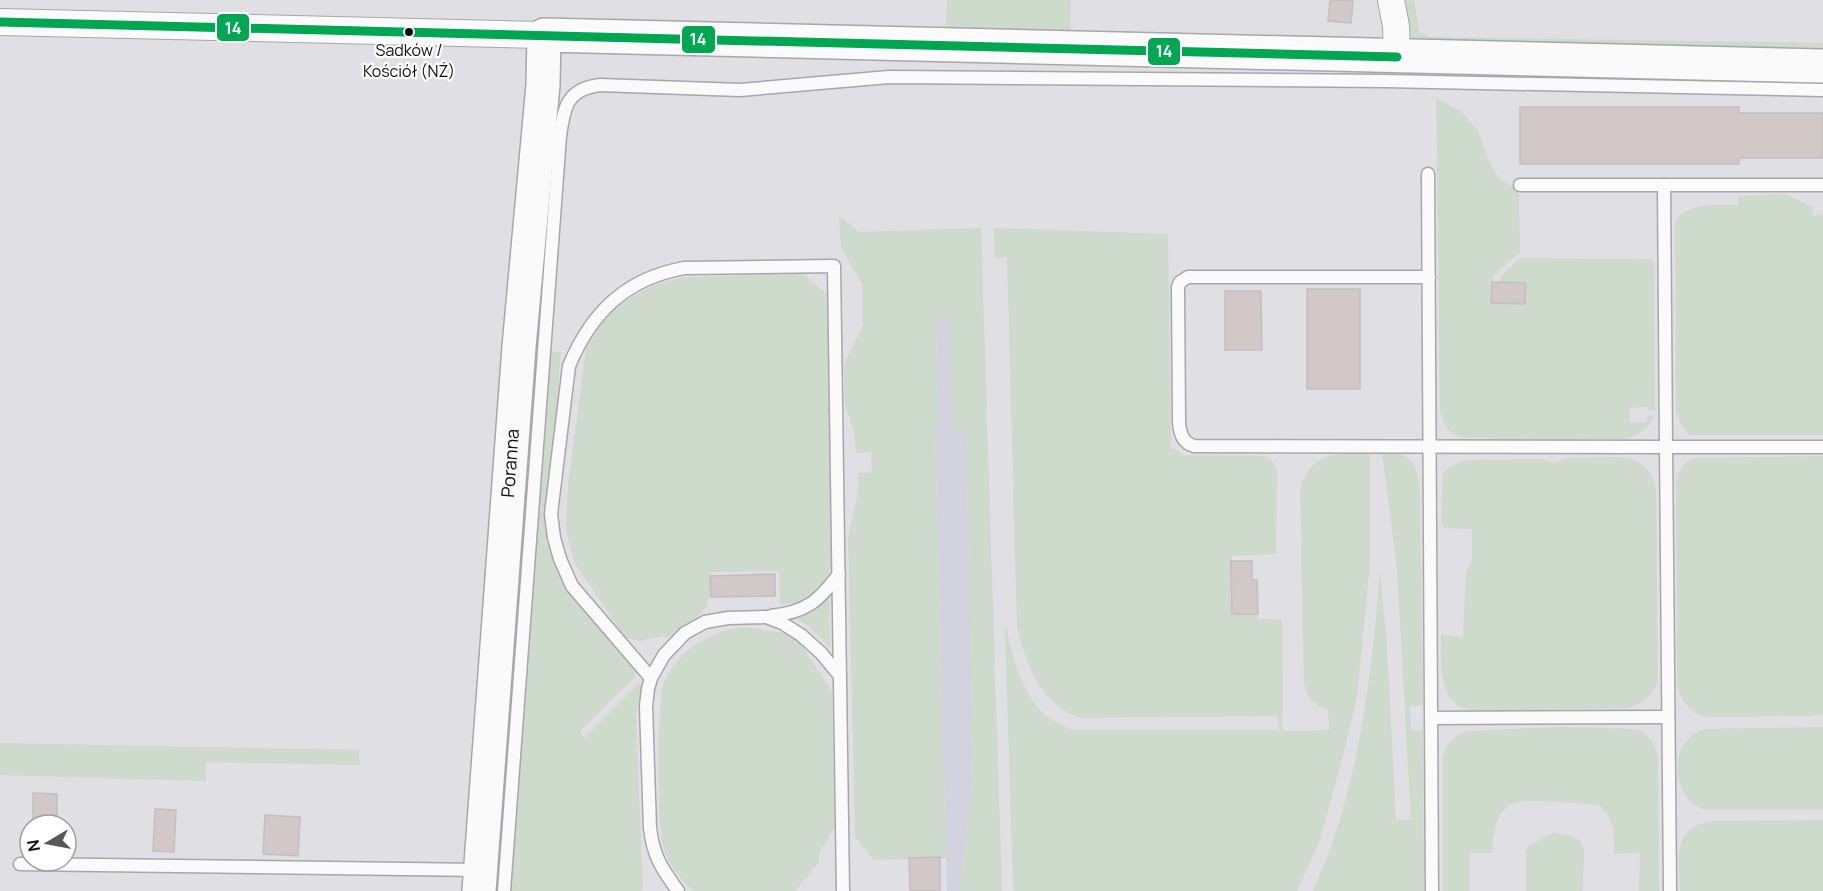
<svg xmlns="http://www.w3.org/2000/svg" width="1823" height="891" font-family="Manrope,sans-serif">
<style>
.built{fill:#d2d3de}
.green{fill:#cddacc}
.building{fill:#d1c8c7;stroke:#c1bfc1;stroke-width:1.5}
.lines{fill:none;stroke-linecap:round;stroke-linejoin:round}
.lane-casing{stroke:#a6a7ab;stroke-width:15}
.street-casing{stroke:#a6a7ab;stroke-width:28}
.secondary-casing{stroke:#a6a7ab;stroke-width:36}
.lane{stroke:#fafafb;stroke-width:12}
.street{stroke:#fafafb;stroke-width:26}
.secondary{stroke:#fafafb;stroke-width:33}
.bus-1-casing{stroke:#fff;stroke-width:14}
.bus-1{stroke:#00a651;stroke-width:9}
.bus-dot{fill:#0e0f12;stroke:#fff;stroke-width:2}
.labels{text-anchor:middle;stroke-width:4.5;stroke-linejoin:round;paint-order:stroke}
.bus-label{font-size:16px;fill:#0e0f12;stroke:#fff}
.street-label{font-size:18px;fill:#0e0f12;stroke:#fff}
.line-badge{stroke:#fff;stroke-width:2}
.badge-label{font-size:16px;text-anchor:middle;font-weight:bold;fill:#fff}
</style>
<rect width="100%" height="100%" fill="#dfdfe4"/>
<polygon class="built" points="950,319 953,432 966,432 972,717 970,718 972,785 960,891 947,891 935,428 938,427 936,320"/>
<g class="green">
<polygon points="947,0 1071,0 1070,30 946,27"/>
<polygon points="1403,0 1414,0 1419,31 1429,37 1823,43 1823,55 1414,41 1410,35"/>
<path d="M1436,98l26,14 16,19 12,33 9,14 20,13 1,61 -27,24 -2,27 34,1 1,-21 -26,-1v-5l20,-19 132,1 2,3 1,148h-7v-3l-19,1 1,15 17,-1v-6l8,-1c-6,16 -18,22 -35,24l-154,-1c-16,-2 -23,-13 -26,-28z"/>
<path d="M1785,194l27,12 1,9h10v220h-133c-8,-7 -12,-15 -14,-26l-1,-187c12,-20 43,-17 63,-17v-9z"/>
<polygon points="839,217 842,217 859,232 981,228 1002,891 960,891 972,785 970,717 972,717 966,433 953,432 949,319 936,321 938,428 935,428 946,858 874,860 855,837 848,537 858,493 858,473 872,472 871,452 856,453 854,431 845,405 844,364 863,325 862,284 841,248"/>
<path d="M994,228l174,6 3,213 13,8 83,1 6,6 4,10 -1,82 -44,2v58h26v5l24,1 1,111 46,-1 -1,-20c-15,-4 -21,-13 -24,-27l-4,-193c10,-38 37,-37 70,-39v113l-13,133 -12,51 -25,92 -23,51h-284l-8,-266c9,33 16,74 47,95 7,4 15,7 21,10h206l-2,-14 -196,2c-5,-2 -12,-4 -17,-8 -28,-17 -39,-52 -47,-82l-10,-371 -12,1z"/>
<path d="M804,274l24,22 6,263c-6,26 -25,47 -54,45l-1,-33 -69,1 1,25 -3,1 -1,9 -11,11 -29,20 -3,-2 -25,5 -14,-4 -51,-75 -8,-32 2,-45 18,-136 17,-30 22,-18 27,-15 32,-9z"/>
<polygon points="550,352 561,352 546,542 558,572 571,596 637,671 634,678 580,731 584,738 640,682 642,687 636,713 643,891 509,891"/>
<path d="M1382,452c31,1 35,12 38,41l3,212 -13,1 1,24h12l1,161h-111c45,-97 59,-215 67,-321l7,76 9,173 15,1 -14,-252z"/>
<path d="M1823,456v258l-14,2 -98,1c-19,-1 -29,-13 -34,-32l-1,-202c2,-11 7,-21 18,-25z"/>
<path d="M1624,457c18,3 30,15 32,33l2,192c-7,15 -15,21 -30,26l-152,3c-39,-3 -35,-47 -35,-76l22,2 3,-66 6,-9v-33l-27,-1 -4,-4 2,-50c6,-9 15,-12 26,-14l72,-1 15,4 9,-5z"/>
<polygon points="829,596 830,648 809,626 793,617 814,609"/>
<path d="M744,627l41,6 15,10 32,49 3,135 -16,26v9l-24,29h-101c-14,-10 -26,-28 -31,-45 -6,-18 -6,-151 1,-165 17,-32 45,-50 80,-54z"/>
<path d="M1562,727l73,2c13,4 19,14 23,27l1,135h-20l1,-38 -26,1c0,-22 2,-32 -15,-49 -18,-1 -77,-9 -90,0 -14,10 -16,32 -17,48h-22v38h-27v-136c5,-12 11,-19 23,-24z"/>
<path d="M1823,727v83h-116c-37,-9 -40,-68 -4,-81z"/>
<polygon points="0,743 359,750 360,765 206,762 206,781 0,775"/>
<path d="M1823,820v71h-143c0,-20 -7,-52 14,-64 5,-3 12,-4 18,-6z"/>
<polygon points="1553,833 1568,835 1580,841 1584,849 1583,891 1526,891 1526,852 1529,845"/>
</g>
<g class="building">
<polygon points="1330,0 1353,0 1351,23 1328,21"/>
<polygon points="1520,107 1739,107 1739,113 1823,113 1823,158 1739,158 1739,164 1520,164"/>
<polygon points="1492,282 1526,283 1525,304 1491,303"/>
<rect x="1307" y="289" width="53" height="100"/>
<polygon points="1225,291 1261,291 1262,350 1225,350"/>
<polygon points="1231,561 1252,561 1252,580 1257,580 1258,614 1232,614"/>
<polygon points="775,574 775,596 711,597 710,576"/>
<polygon points="33,793 57,794 57,825 33,825"/>
<polygon points="155,809 176,810 174,852 153,851"/>
<polygon points="265,815 300,817 298,856 263,854"/>
<polygon points="940,857 940,891 910,891 909,858"/>
</g>
<g class="lines">
<g class="lane-casing">
<g id="lane">
<polyline points="1428,174 1432,891"/>
<polyline points="1520,185 1823,185"/>
<path d="M1429,277h-241l-8,5 -2,5 1,135c1,12 4,21 15,24l472,1 -2,-262"/>
<path d="M771,616c35,-4 47,-14 68,-42"/>
<path d="M651,678l-79,-92 -12,-27 -6,-21 -3,-24 18,-148c22,-53 56,-87 115,-98l150,-2 9,625"/>
<polyline points="1432,718 1668,717"/>
<polyline points="20,864 481,870"/>
<path d="M504,891l56,-755c4,-29 7,-47 40,-51l140,5 149,-13 496,4 438,9"/>
<path d="M678,891c-16,-22 -25,-35 -28,-63l-4,-122 2,-17 3,-11 13,-23 21,-22 20,-11 23,-4 38,-1 16,6 19,12 20,18 19,23"/>
<polyline points="1670,891 1666,447 1823,447"/>
</g>
</g>
<g class="street-casing">
<g id="street">
<polyline points="1391,0 1396,26 1397,57"/>
<polyline points="0,22 544,35"/>
</g>
</g>
<g class="secondary-casing">
<g id="secondary">
<path id="s1" d="M479,891l40,-544 24,-262 1,-50 1279,31"/>
</g>
</g>
<use href="#lane" class="lane"/>
<use href="#street" class="street"/>
<use href="#secondary" class="secondary"/>
<g class="bus-1-casing">
<polyline id="bus-1" points="0,22 1397,57"/>
</g>
<use href="#bus-1" class="bus-1"/>
</g>
<circle class="bus-dot" cx="409" cy="32" r="5"/>
<g class="labels">
<g class="bus-label">
<text x="409" y="56">Sadków /<tspan x="409" dy="21">Kościół (NŻ)</tspan></text>
</g>
<g class="street-label">
<text dy="6" stroke="none"><textPath href="#s1" startOffset="429">Poranna</textPath></text>
</g>
</g>
<g class="line-badge">
<rect x="216" y="13" width="34" height="29" rx="6" fill="#00a651"/>
<rect x="681" y="25" width="35" height="29" rx="6" fill="#00a651"/>
<rect x="1147" y="37" width="34" height="29" rx="6" fill="#00a651"/>
</g>
<g class="badge-label">
<text x="233" y="34">14</text>
<text x="698" y="45">14</text>
<text x="1164" y="57">14</text>
</g>
<g transform="translate(48 843) rotate(260)"><circle r="28" fill="#ffffff" stroke="#9f9fa0" stroke-width="1.5"/>
<path d="M0-4.5L10 22L0 15L-10 22Z" fill="#57585c"/>
<text y="-9" font-size="16" font-weight="bold" text-anchor="middle" fill="#0e0f12">N</text>
</g>
</svg>
